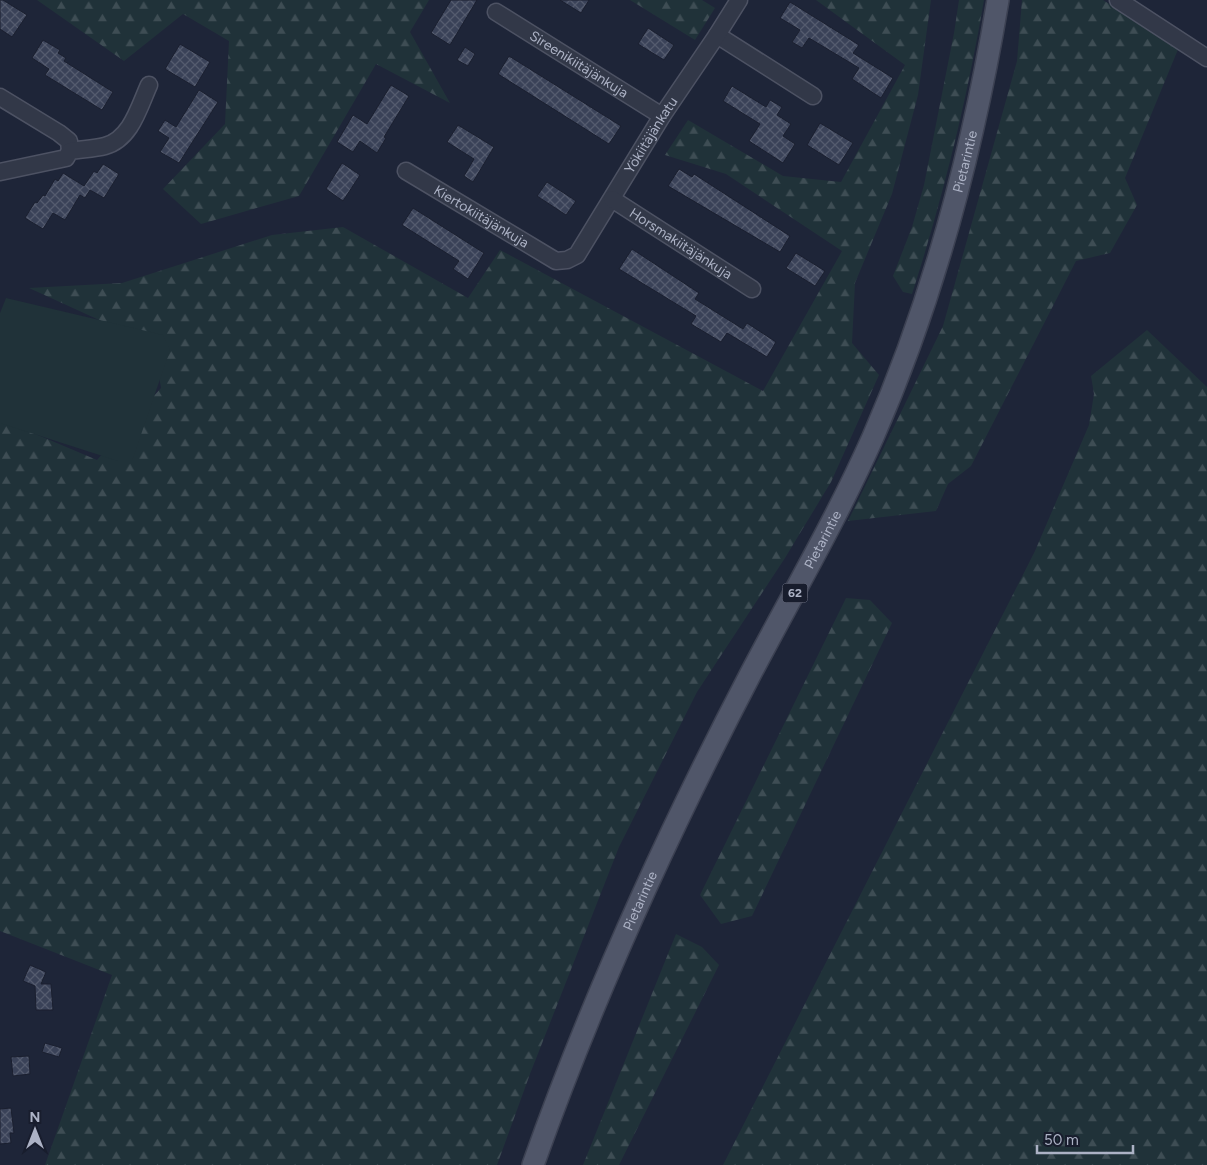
<svg xmlns="http://www.w3.org/2000/svg" width="1207" height="1165" font-family="Figtree,sans-serif">
<style>
.forest{fill:url(#forest-firs)}
.garden{fill:#203239}
.building{fill:url(#building-cross-hatch);stroke:#1a1f2f}
.lines{fill:none;stroke-linecap:round;stroke-linejoin:round}
.minor-casing{stroke:#4d5263;stroke-width:19}
.major-casing{stroke:#3c4152;stroke-width:24}
.minor{stroke:#323848;stroke-width:16}
.major{stroke:#505669;stroke-width:21}
.labels{text-anchor:middle;stroke-width:5;stroke-linejoin:round;paint-order:stroke}
.shield{fill:#181d2d;stroke:#808597;stroke-width:1}
.shield-label{font-size:12px;font-weight:bold;fill:#acb2c5}
.street-label{font-size:14px;fill:#acb2c5;stroke:#181d2d}
</style>
<defs>
<pattern id="forest-firs" width="22" height="20" patternUnits="userSpaceOnUse" patternTransform="scale(1.25)"><rect width="22" height="20" fill="#203239"/><path d="M5 1l3.5 6h-7zM16 11l3.5 6h-7z" fill="#3e4d54"/></pattern>
<pattern id="building-cross-hatch" width="8" height="8" patternUnits="userSpaceOnUse" patternTransform="scale(1.25)"><rect width="8" height="8" fill="#3a4258"/><path d="M0 0l8 8M0 8l8-8" fill="none" stroke="#545b6e"/></pattern>
</defs>
<rect width="100%" height="100%" fill="#1e2538"/>
<g class="forest">
<polygon points="37,0 429,0 410,32 450,103 376,64 299,196 201,224 163,189 225,124 229,41 183,14 124,61"/>
<polygon points="630,0 702,0 715,8 695,40"/>
<polygon points="816,0 931,0 918,95 892,194 855,283 852,343 879,375 831,482 785,558 697,692 619,847 530,1074 497,1165 45,1165 112,975 0,931 0,419 97,460 161,388 154,345 29,288 122,283 272,235 343,227 468,298 500,250 763,391 842,251 726,174 665,155 688,120 783,176 841,182 905,65"/>
<path d="M959,0h25c-17,100 -41,198 -72,294l-9,-2 -10,-16 19,-49 12,-42 30,-152z"/>
<polygon points="1022,0 1103,0 1179,47 1125,178 1137,205 1110,253 1076,261 971,466 948,484 936,511 848,521 943,326 1017,61"/>
<polygon points="1147,330 1207,387 1207,1165 723,1165 1035,551 1089,425 1094,394 1091,376"/>
<polygon points="846,598 870,600 892,623 752,916 721,924 700,895"/>
<polygon points="676,934 702,947 719,965 619,1165 583,1165"/>
</g>
<polygon class="garden" points="6,298 163,335 170,350 132,461 118,461 0,423 0,313"/>
<g class="building">
<polygon points="0,0 3,0 27,15 12,37 0,29"/>
<polygon points="451,0 477,0 450,45 431,33"/>
<polygon points="560,0 589,0 581,13"/>
<polygon points="790,2 859,45 853,53 893,78 881,98 852,79 859,68 809,38 802,48 792,42 800,30 780,18"/>
<polygon points="648,28 674,45 664,60 638,44"/>
<polygon points="43,40 60,50 58,53 66,58 64,61 113,92 102,110 45,75 49,69 32,58"/>
<polygon points="180,44 210,62 195,87 165,69"/>
<polygon points="465,47 475,54 468,66 457,60"/>
<polygon points="509,56 621,126 609,144 498,74"/>
<polygon points="391,85 409,96 384,137 386,138 377,153 360,141 353,152 337,142 353,115 367,124"/>
<polygon points="732,86 766,107 770,100 782,107 777,115 791,124 783,136 795,144 783,163 749,141 760,124 723,101"/>
<polygon points="199,90 218,102 179,163 160,152 169,138 158,131 165,120 176,127"/>
<polygon points="820,123 853,143 839,165 807,145"/>
<polygon points="458,125 494,147 473,182 464,176 474,159 447,142"/>
<polygon points="342,163 360,175 343,201 326,189"/>
<polygon points="103,164 119,174 104,198 90,190 85,198 80,195 65,220 53,213 43,229 25,218 35,202 37,203 43,195 45,196 55,179 58,181 63,173 84,186 94,171 97,173"/>
<polygon points="679,169 692,177 694,174 790,236 780,252 668,186"/>
<polygon points="547,182 576,201 566,215 537,196"/>
<polygon points="413,208 484,253 468,279 453,269 459,261 402,225"/>
<polygon points="632,249 699,293 695,299 743,329 747,323 776,342 767,357 727,333 721,342 691,324 696,316 619,269"/>
<polygon points="796,253 825,271 815,286 786,268"/>
<polygon points="30,965 46,972 41,984 51,984 53,1010 36,1010 35,986 23,981"/>
<polygon points="45,1043 62,1048 59,1057 42,1052"/>
<polygon points="29,1056 30,1074 13,1076 11,1057"/>
<polygon points="11,1108 14,1133 10,1133 11,1143 0,1144 0,1109"/>
</g>
<g class="lines">
<g class="minor-casing">
<g id="minor">
<polyline points="1118,0 1207,58"/>
<path id="s1" d="M496,12l166,104"/>
<polyline points="717,35 813,96"/>
<polyline points="0,97 59,133 69,141 70,151"/>
<path id="s2" d="M406,171l150,90 11,-1 10,-5 85,-139 55,-81 22,-35"/>
<path d="M0,172l66,-14 4,-7c11,-2 24,-2 35,-5 26,-7 34,-39 44,-61"/>
<path id="s3" d="M612,199l140,90"/>
</g>
</g>
<g class="major-casing">
<g id="major">
<path id="s4" d="M533,1165c60,-169 135,-333 218,-492 41,-78 86,-155 122,-236 61,-139 100,-287 125,-437"/>
</g>
</g>
<use href="#minor" class="minor"/>
<use href="#major" class="major"/>
</g>
<g class="labels">
<rect class="shield" x="782.5" y="583.5" width="25" height="19" rx="4"/>
<g class="shield-label">
<text x="795" y="597">62</text>
</g>
<g class="street-label">
<text dy="5" stroke="none"><textPath href="#s1" startOffset="98">Sireenikiitäjänkuja</textPath></text>
<text dy="5" stroke="none"><textPath href="#s2" startOffset="338">Yökiitäjänkatu</textPath></text>
<text dy="5" stroke="none"><textPath href="#s4" startOffset="1095">Pietarintie</textPath></text>
<text dy="5" stroke="none"><textPath href="#s2" startOffset="88">Kiertokiitäjänkuja</textPath></text>
<text dy="5" stroke="none"><textPath href="#s3" startOffset="82">Horsmakiitäjänkuja</textPath></text>
<text dy="5" stroke="none"><textPath href="#s4" startOffset="690">Pietarintie</textPath></text>
<text dy="5" stroke="none"><textPath href="#s4" startOffset="285">Pietarintie</textPath></text>
</g>
</g>
<g transform="translate(35 1130)" stroke="#181d2d" stroke-width="4" paint-order="stroke">
<path d="M0-4L9 19L0 12L-9 19Z" fill="#acb2c5"/>
<text y="-8" font-size="14" font-weight="bold" text-anchor="middle" fill="#acb2c5">N</text>
</g>
<path d="M1037 1145v8h96v-8" fill="none" stroke="#acb2c5" stroke-width="2.5"/>
<text x="1044" y="1145" font-size="15" fill="#acb2c5" stroke="#181d2d" stroke-width="4" paint-order="stroke">50 m</text>
</svg>
